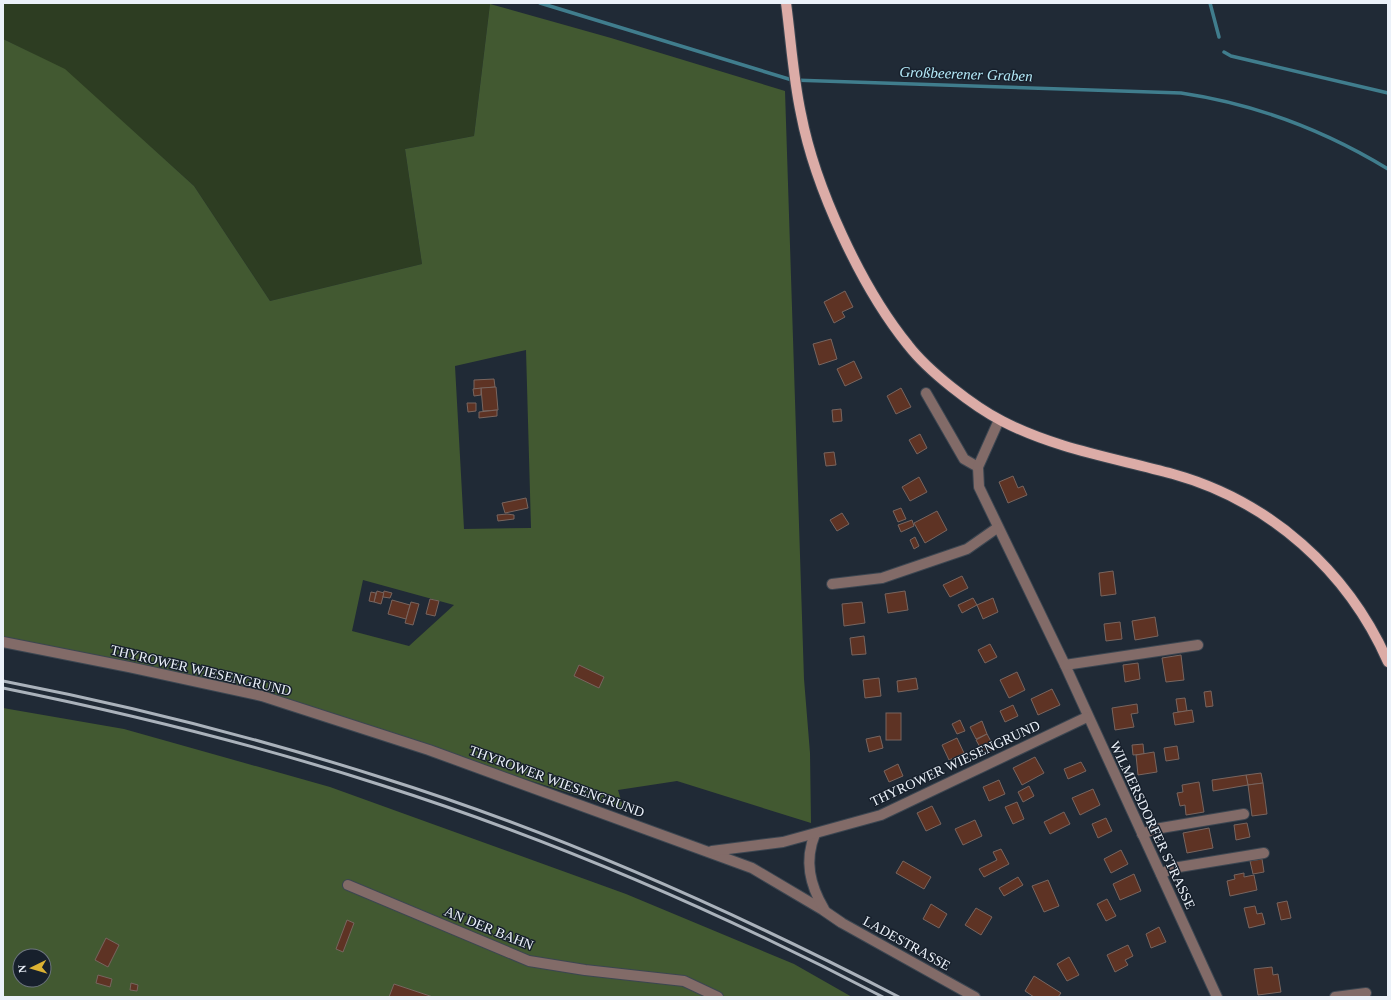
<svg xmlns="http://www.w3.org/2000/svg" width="1391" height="1000" font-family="'Times New Roman',serif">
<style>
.green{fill:#2d3d22}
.forest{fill:#425931;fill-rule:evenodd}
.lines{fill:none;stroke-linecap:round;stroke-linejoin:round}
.stream{stroke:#407d8d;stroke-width:3.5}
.building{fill:#5e3324;stroke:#78655f}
.minor-casing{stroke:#3c4651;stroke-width:12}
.major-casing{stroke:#3c4651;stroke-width:12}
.minor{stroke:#826b68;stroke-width:10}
.major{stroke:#dcaca7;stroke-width:10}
.rail{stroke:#aab2bb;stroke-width:3}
.labels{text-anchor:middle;stroke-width:3;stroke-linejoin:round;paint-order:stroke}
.street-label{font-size:14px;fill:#ebf1f9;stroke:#17202c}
.water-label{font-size:15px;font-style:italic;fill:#b3e9f8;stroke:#17202c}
</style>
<rect width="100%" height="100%" fill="#202a36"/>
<polygon class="green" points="3,3 490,4 474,136 405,149 422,264 270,301 194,186 65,70 3,39"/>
<g class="forest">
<path d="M490,4l121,34 174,53 19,588 6,74 1,70 -134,-42 -59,9 6,20 -365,-114 -256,-57v-600l62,30 129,117 76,115 152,-37 -17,-115 69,-13zM526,350l5,178 -67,1 -9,-163zM363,580l91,25 -45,41 -57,-15z"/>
<path d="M3,708l121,21 206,58 296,107 168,70 58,33h-849zM20,956h24v24h-24z"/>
</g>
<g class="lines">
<g class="stream">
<path d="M540,3l252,77 389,13c74,11 143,37 207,76"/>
<polyline points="1210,3 1219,37"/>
<polyline points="1224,52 1231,56 1388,93"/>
</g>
</g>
<g class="building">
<polygon points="845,291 853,307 842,312 845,317 834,323 824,302"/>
<polygon points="831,339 837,359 819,365 813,344"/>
<polygon points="854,361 862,378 845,386 837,369"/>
<polygon points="494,379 495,387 474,389 474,380"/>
<polygon points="496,387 498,410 483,411 481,388"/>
<polygon points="481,388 481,395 474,396 473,389"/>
<polygon points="901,388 911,407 896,414 887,396"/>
<polygon points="467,403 476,403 476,411 468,412"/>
<polygon points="841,409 842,421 833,422 832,410"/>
<polygon points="497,410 497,416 479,418 479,412"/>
<polygon points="920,434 927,448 917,454 909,440"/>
<polygon points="834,452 836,465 826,466 824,453"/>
<polygon points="1013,476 1018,488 1023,486 1027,495 1008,503 999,482"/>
<polygon points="919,477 927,492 910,501 902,487"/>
<polygon points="526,498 528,508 505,513 502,503"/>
<polygon points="901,508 906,519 898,522 893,511"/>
<polygon points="937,511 947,530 925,543 914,523"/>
<polygon points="842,513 849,524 837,531 830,520"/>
<polygon points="507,514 514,515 514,519 498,521 497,515"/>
<polygon points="912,520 914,526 901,532 898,525"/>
<polygon points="915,537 919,546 914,549 910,540"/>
<polygon points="1113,571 1116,594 1101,596 1099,573"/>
<polygon points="962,576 968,588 950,597 943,585"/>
<polygon points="377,591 384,593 381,604 374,602"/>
<polygon points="384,591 392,593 390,598 383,597"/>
<polygon points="905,591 908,610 888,613 885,594"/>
<polygon points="371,592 376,593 374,602 369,601"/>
<polygon points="973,598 977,605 962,613 958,605"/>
<polygon points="993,598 998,612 983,619 977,605"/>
<polygon points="430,599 439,601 435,616 426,614"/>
<polygon points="392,600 410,605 406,619 388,614"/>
<polygon points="411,602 419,604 413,625 405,623"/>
<polygon points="862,602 865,623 844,626 842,604"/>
<polygon points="1155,617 1158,636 1135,640 1132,621"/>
<polygon points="1120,622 1122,639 1106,641 1104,624"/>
<polygon points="864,636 866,654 852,655 850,638"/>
<polygon points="990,644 997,657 985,663 978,650"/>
<polygon points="1181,655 1184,680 1166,682 1162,658"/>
<polygon points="1138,663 1140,679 1125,682 1123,665"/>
<polygon points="579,665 604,677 599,688 574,676"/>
<polygon points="1017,672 1025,690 1009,698 1000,680"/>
<polygon points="879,678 881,696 865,698 863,680"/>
<polygon points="916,678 918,689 898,692 897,681"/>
<polygon points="1052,689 1060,705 1038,715 1031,699"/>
<polygon points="1211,691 1213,706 1206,707 1204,692"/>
<polygon points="1185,698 1187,711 1178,712 1176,699"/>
<polygon points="1137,704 1138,713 1131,714 1134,727 1115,730 1112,708"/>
<polygon points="1013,705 1018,716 1005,722 1000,711"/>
<polygon points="1192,710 1194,722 1175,725 1173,713"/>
<rect x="886" y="713" width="15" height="27"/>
<polygon points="960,720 965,731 957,734 952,724"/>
<polygon points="982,721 987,734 976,739 970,727"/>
<polygon points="987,734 995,749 984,754 976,740"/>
<polygon points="880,736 883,748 869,752 866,739"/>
<polygon points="957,738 964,753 949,760 942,745"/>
<polygon points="1143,744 1144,754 1133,755 1132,745"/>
<polygon points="1177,746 1179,759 1166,761 1164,748"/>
<polygon points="1154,752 1157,772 1138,775 1136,755"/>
<polygon points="1035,757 1044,773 1022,785 1013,768"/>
<polygon points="1081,762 1086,771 1068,779 1064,769"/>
<polygon points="898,764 903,776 889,782 884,771"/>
<polygon points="1261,773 1263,783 1248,785 1246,775"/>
<polygon points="1246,775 1248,785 1213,791 1212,780"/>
<polygon points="999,780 1005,794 989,801 983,787"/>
<polygon points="1199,782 1204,812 1186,815 1185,805 1180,806 1177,793 1183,792 1182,785"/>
<polygon points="1263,783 1267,814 1252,816 1248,785"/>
<polygon points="1029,786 1034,796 1023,802 1018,792"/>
<polygon points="1093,789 1100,805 1080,815 1072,798"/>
<polygon points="1017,802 1024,819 1013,824 1005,807"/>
<polygon points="932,806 941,824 926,831 917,813"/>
<polygon points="1064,812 1070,824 1050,834 1044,822"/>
<polygon points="1106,818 1112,831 1098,838 1092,824"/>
<polygon points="975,820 982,836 963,845 955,829"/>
<polygon points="1247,823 1250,837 1236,840 1234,825"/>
<polygon points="1209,828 1213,848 1187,853 1183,833"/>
<polygon points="1001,849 1009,864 984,877 979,869 997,860 993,852"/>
<polygon points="1121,850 1128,864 1111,873 1104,859"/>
<polygon points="1262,859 1264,872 1253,874 1250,861"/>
<polygon points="903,861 931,877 924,889 896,873"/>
<polygon points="1244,873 1244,877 1254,875 1257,890 1230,896 1227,881 1235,879 1234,875"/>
<polygon points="1134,874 1141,891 1120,900 1113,884"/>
<polygon points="1018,877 1023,885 1004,896 999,888"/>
<polygon points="1048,880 1059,906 1044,912 1032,886"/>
<polygon points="1107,899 1116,916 1106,921 1097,904"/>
<polygon points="1287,901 1291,918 1281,920 1277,903"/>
<polygon points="931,904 947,914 939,928 923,919"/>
<polygon points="1255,906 1257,914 1262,913 1265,924 1249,928 1244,908"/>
<polygon points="976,908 992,917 981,935 965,925"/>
<polygon points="347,920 354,923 343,952 336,949"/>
<polygon points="1159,927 1166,942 1151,948 1146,934"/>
<polygon points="106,938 119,945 108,967 95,960"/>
<polygon points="1128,945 1133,956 1125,960 1128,965 1115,972 1107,955"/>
<polygon points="1069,957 1079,975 1067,981 1057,964"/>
<polygon points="1272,967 1273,975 1278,974 1281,992 1258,995 1254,969"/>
<polygon points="98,975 112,979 110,987 96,983"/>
<polygon points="1034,976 1061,993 1058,997 1034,997 1025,991"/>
<polygon points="131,983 138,985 137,991 130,990"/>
<polygon points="394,984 433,997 389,997"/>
</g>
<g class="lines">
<g class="minor-casing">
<g id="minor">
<polyline points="926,393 964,459 978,467"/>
<polyline points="999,420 978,467 979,487 1065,665 1217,997"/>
<polyline points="832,584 882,578 967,549 997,528"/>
<polyline points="3,642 129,667 262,696 429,750 752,868 823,910 842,923 975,997"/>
<polyline points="1065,665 1198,645"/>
<path d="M815,834c-11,27 -5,51 9,75"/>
<polyline points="1142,834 1155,829 1244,814"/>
<polyline points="712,851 783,842 881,815 1087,717"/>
<polyline points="1161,874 1173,868 1264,853"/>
<polyline points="348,885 529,961 585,970 684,981 718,997"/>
<polyline points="1335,997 1366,993"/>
</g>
</g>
<g class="major-casing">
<path id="major" d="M786,3c5,37 7,74 15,111 14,73 60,173 107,231 20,26 65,61 94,76 54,28 113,37 171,53 97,27 175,97 215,188"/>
</g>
<use href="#minor" class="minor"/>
<use href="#major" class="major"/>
<g class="rail">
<path d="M3,681c129,25 255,57 380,97 179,56 350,133 516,219"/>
<path d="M3,688c128,26 254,57 378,97 173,55 341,128 502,212"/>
</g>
</g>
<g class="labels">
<g class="street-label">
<text transform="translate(201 670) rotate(13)" y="5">THYROWER WIESENGRUND</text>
<text transform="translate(955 763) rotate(-25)" y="5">THYROWER WIESENGRUND</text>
<text transform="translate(557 781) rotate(20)" y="5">THYROWER WIESENGRUND</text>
<text transform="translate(1153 825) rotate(65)" y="5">WILMERSDORFER STRASSE</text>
<text transform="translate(489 928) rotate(22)" y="5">AN DER BAHN</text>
<text transform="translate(907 943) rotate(29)" y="5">LADESTRASSE</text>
</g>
<g class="water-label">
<text transform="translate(966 74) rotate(2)" y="5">Großbeerener Graben</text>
</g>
</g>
<rect width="1391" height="1000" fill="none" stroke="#ebf1f9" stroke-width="8"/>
<g transform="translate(32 968) rotate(265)"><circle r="19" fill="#17202c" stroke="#6c747e"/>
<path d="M0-3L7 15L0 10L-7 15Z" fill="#dcb233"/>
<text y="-6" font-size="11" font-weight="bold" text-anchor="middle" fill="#ebf1f9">N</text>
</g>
</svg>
